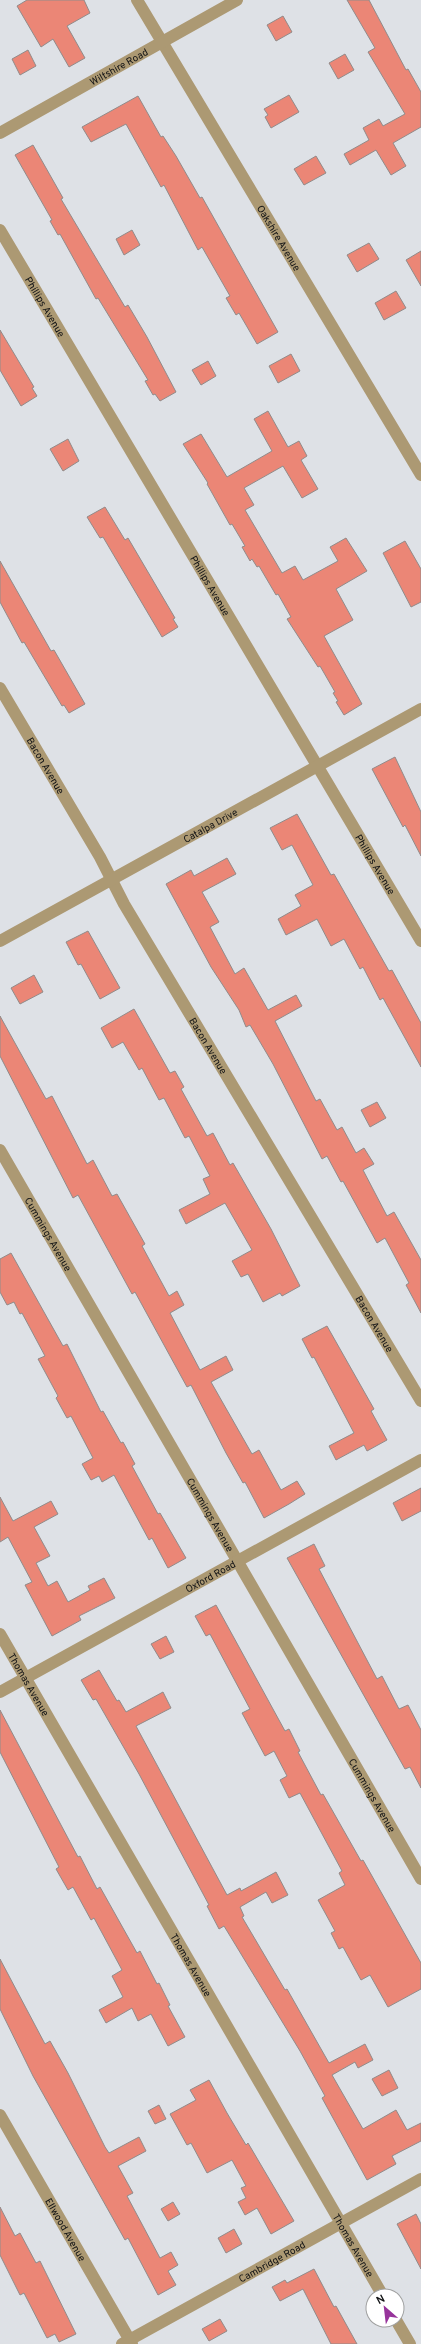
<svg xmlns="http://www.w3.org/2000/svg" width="421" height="2344" font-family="Overpass,sans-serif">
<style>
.building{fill:#eb8676;stroke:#918b8a}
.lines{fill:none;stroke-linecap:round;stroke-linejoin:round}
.minor{stroke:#ac9973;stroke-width:12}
.tertiary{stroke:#ac9973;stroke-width:12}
.labels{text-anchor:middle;stroke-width:3;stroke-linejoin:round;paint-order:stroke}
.street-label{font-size:10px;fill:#121315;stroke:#fff}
</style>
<rect width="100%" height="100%" fill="#dee1e6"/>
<g class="building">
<polygon points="27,0 84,0 90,13 67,26 85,58 69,67 53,39 41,47 17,6"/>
<polygon points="347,0 369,0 406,70 408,69 421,92 421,127 393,143 406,166 391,175 376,150 350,165 344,154 369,140 363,128 379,119 383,126 405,114 368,52 375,48"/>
<polygon points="283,16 292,32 276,41 267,25"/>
<polygon points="28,50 36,66 20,75 12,59"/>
<polygon points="345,54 354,70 338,79 329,63"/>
<polygon points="289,95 299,112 271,128 265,117 268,115 264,109"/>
<polygon points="138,96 161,137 163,136 176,156 200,198 202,197 278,332 257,344 239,313 236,315 226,298 230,296 202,247 198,250 164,185 161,187 126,124 91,142 82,127"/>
<polygon points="33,145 63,198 61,199 125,307 128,305 147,337 176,392 160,401 155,394 153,395 145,381 148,380 98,298 96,299 60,234 58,235 50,221 52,220 15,155"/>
<polygon points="316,156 326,173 304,185 294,169"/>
<polygon points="132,230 140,245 124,255 116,239"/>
<polygon points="369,243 379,259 357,272 347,255"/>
<polygon points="421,251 421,286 406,260"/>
<polygon points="396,291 406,308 384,320 375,303"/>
<polygon points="0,330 34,387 32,388 37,396 21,406 0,370"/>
<polygon points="291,354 300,371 278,383 269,366"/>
<polygon points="208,361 216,376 201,385 192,370"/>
<polygon points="268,411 288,447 299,441 307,456 301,460 318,489 302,498 283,466 244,488 254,505 245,510 282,573 295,566 303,580 338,561 330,547 346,538 367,571 336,589 353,620 324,636 362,704 344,715 336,702 338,701 333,693 335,692 320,666 318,667 287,619 291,617 278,594 276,595 259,566 257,567 252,559 250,561 242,547 245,546 232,524 230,525 207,484 208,483 183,444 201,434 227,477 272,451 254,419"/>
<polygon points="68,439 79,461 63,471 50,449"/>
<polygon points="105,507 125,540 128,538 175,618 173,619 178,627 162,637 103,537 100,538 87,517"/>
<polygon points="405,541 421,569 421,602 411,607 383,553"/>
<polygon points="0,561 51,651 54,650 85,704 69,713 64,705 62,706 24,642 22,643 0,602"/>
<polygon points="395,757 421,812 421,856 405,825 403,827 372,769"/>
<polygon points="297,814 331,875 334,874 389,971 392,970 421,1023 421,1067 383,998 380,1000 363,967 360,969 344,939 331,946 317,919 286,935 278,919 301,906 295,895 313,885 292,845 282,850 270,828"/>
<polygon points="227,858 236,874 202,892 219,922 210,927 235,974 244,968 268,1010 296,995 302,1006 275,1021 316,1101 320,1099 337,1130 342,1127 356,1153 364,1148 374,1164 363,1170 387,1216 394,1212 421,1260 421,1313 406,1285 409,1283 385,1238 377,1243 343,1181 341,1182 327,1156 322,1159 273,1064 250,1025 246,1027 239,1010 211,967 166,884 191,870 194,876"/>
<polygon points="88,931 120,988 100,999 81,964 78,965 66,942"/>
<polygon points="34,975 43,992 20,1004 11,988"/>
<polygon points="134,1009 170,1073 175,1071 184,1087 181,1089 207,1136 213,1133 230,1165 233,1163 271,1229 300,1286 282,1296 280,1293 263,1302 248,1274 241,1277 232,1261 252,1250 225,1203 186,1224 179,1210 210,1194 203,1179 210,1176 189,1136 185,1138 164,1098 159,1100 142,1068 139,1070 123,1042 112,1048 101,1028"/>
<polygon points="0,1016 46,1099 52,1096 87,1164 93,1160 112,1196 117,1194 145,1244 142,1246 169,1296 177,1291 184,1305 170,1313 200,1370 226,1356 233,1370 211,1382 252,1454 259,1450 281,1490 297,1481 305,1494 289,1504 264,1518 245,1482 243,1483 226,1453 191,1385 187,1387 135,1292 132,1294 78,1195 73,1198 0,1056"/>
<polygon points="377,1102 386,1118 370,1127 361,1110"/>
<polygon points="11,1253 63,1346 67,1344 101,1412 103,1411 121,1443 123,1442 135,1464 132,1466 158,1514 160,1513 186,1558 168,1568 152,1538 149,1540 114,1475 102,1482 99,1476 91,1480 82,1464 93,1458 71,1416 67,1418 56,1398 58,1396 38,1359 45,1356 22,1313 20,1314 14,1302 7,1305 0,1292 0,1259"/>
<polygon points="327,1326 374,1409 371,1411 387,1440 367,1451 364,1445 336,1460 329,1446 354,1433 314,1357 312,1358 302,1339"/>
<polygon points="421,1488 421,1511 402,1521 393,1503"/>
<polygon points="0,1497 13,1521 51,1501 58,1514 34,1527 50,1556 36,1563 48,1586 57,1581 68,1602 90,1590 88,1586 104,1578 115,1598 79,1616 81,1620 52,1636 25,1585 32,1582 8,1537 0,1542"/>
<polygon points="314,1544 325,1566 319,1569 377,1679 382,1676 399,1709 408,1705 421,1730 421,1788 410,1767 405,1769 287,1558"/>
<polygon points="216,1605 285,1731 289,1729 300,1751 298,1752 321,1795 323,1794 361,1861 363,1860 421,1963 421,1989 388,2007 370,1975 361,1980 343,1947 339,1949 331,1933 335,1931 318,1900 345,1885 339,1873 342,1871 300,1793 289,1798 280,1780 287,1776 274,1751 265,1756 242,1713 250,1709 210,1634 206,1636 195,1616"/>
<polygon points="166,1636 174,1652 160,1659 151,1644"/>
<polygon points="99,1670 117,1701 119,1700 126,1712 163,1692 171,1708 136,1726 227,1895 240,1888 241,1891 276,1872 288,1895 272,1903 266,1892 240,1907 244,1916 242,1917 285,1990 287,1989 329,2063 365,2044 373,2060 358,2068 355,2062 332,2075 363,2129 396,2110 407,2130 421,2123 421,2141 392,2156 396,2164 367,2180 322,2098 325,2096 300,2051 224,1926 219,1929 207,1906 209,1905 139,1774 96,1699 93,1700 81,1680"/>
<polygon points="0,1710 78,1857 80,1856 97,1889 100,1887 137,1953 140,1951 157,1984 159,1983 170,2005 168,2006 185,2037 168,2046 151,2014 138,2021 132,2008 106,2023 99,2010 123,1997 112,1976 122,1970 94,1918 91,1920 73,1887 68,1890 56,1869 59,1867 0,1752"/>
<polygon points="0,1959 45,2044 50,2041 68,2073 105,2147 109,2153 139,2137 146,2151 118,2166 133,2193 127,2196 160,2258 171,2252 178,2265 168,2271 176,2285 158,2295 128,2238 125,2240 33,2076 0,2009"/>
<polygon points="389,2070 398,2088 382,2096 372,2079"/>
<polygon points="209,2080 227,2113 246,2145 248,2143 294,2221 271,2234 257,2208 245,2215 238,2202 246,2198 241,2188 246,2186 232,2160 207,2173 191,2143 187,2145 170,2114 196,2100 190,2090"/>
<polygon points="159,2105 166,2119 155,2124 148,2111"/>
<polygon points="173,2202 180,2214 168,2221 161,2209"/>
<polygon points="0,2207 15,2236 20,2233 36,2263 40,2261 76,2334 59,2342 55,2334 47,2338 24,2293 20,2295 0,2255"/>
<polygon points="416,2214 421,2224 421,2269 397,2224"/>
<polygon points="234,2229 242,2244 226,2253 218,2238"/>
<polygon points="314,2269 334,2307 336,2306 357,2344 331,2344 303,2289 280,2301 272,2287 285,2280 287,2283"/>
<polygon points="220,2319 227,2331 209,2341 202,2329"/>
</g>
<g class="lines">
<g class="minor">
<path id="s1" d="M137,0l284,475"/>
<path id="s2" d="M0,133l237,-133"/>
<path id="s3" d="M0,230l421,711"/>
<path id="s4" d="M0,688l100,169 24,47 297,497"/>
<path id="s5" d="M0,1150l421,729"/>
<path id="s6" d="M0,1634l383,662"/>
<path id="s7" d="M0,1692l421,-232"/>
<path id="s8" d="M0,2115l132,229"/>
<polyline points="396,2320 410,2344"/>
<path id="s9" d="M122,2344l299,-165"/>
</g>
<path class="tertiary" id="s10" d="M0,941l421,-232"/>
</g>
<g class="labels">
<g class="street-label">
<text dy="4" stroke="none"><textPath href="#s2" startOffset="136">Wiltshire Road</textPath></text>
<text dy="4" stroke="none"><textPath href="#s1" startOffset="277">Oakshire Avenue</textPath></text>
<text dy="4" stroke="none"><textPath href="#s3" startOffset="89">Phillips Avenue</textPath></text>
<text dy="4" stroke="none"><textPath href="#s3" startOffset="413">Phillips Avenue</textPath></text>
<text dy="4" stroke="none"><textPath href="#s4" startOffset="90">Bacon Avenue</textPath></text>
<text dy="4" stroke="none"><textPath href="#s10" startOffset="240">Catalpa Drive</textPath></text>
<text dy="4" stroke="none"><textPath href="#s3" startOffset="737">Phillips Avenue</textPath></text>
<text dy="4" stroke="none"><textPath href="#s4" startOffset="414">Bacon Avenue</textPath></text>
<text dy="4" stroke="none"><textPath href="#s5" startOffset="97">Cummings Avenue</textPath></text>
<text dy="4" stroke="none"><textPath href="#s4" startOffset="738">Bacon Avenue</textPath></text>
<text dy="4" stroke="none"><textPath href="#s5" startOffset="421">Cummings Avenue</textPath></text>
<text dy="4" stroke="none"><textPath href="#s7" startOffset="240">Oxford Road</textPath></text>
<text dy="4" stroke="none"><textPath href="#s6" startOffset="58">Thomas Avenue</textPath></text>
<text dy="4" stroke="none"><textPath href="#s5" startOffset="745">Cummings Avenue</textPath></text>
<text dy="4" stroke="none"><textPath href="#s6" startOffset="382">Thomas Avenue</textPath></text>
<text dy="4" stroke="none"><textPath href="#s8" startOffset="132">Ellwood Avenue</textPath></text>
<text dy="4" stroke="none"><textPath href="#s6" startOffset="706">Thomas Avenue</textPath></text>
<text dy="4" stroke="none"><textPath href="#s9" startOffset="171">Cambridge Road</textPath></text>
</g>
</g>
<g transform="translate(385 2308) rotate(332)"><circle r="19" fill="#ffffff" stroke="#a0a1a1"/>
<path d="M0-3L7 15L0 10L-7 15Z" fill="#97349b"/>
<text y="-6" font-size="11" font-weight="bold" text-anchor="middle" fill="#121315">N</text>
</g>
</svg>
